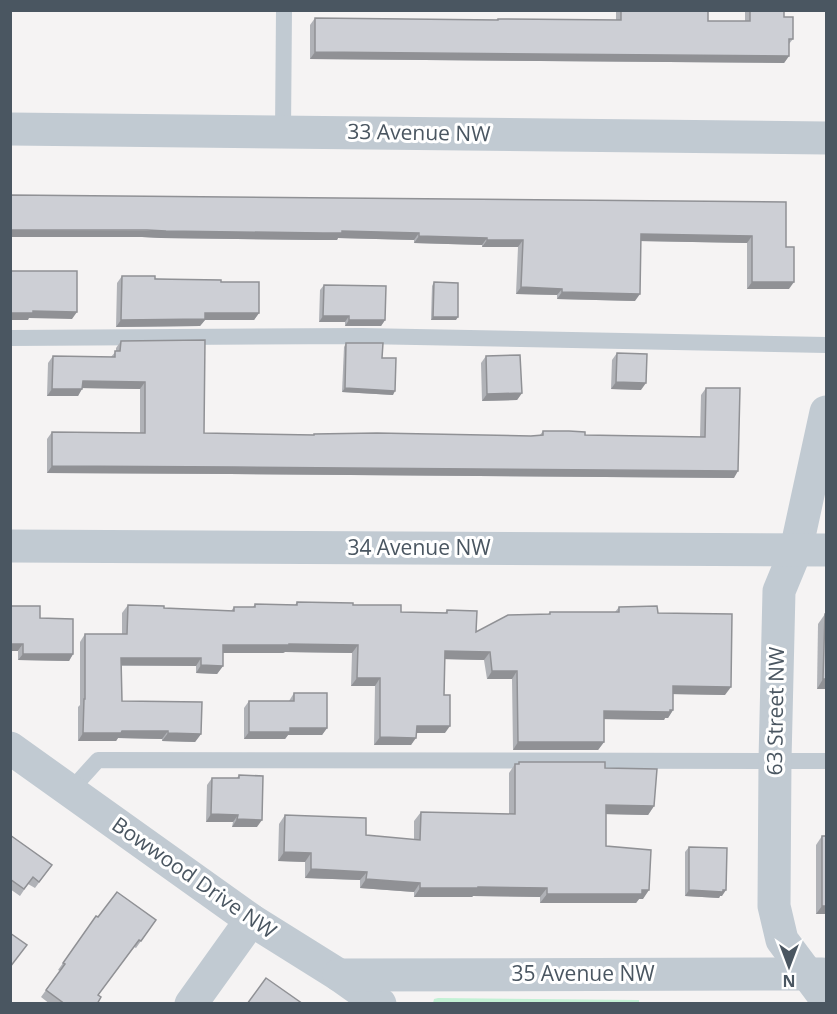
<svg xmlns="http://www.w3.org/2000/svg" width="837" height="1014" font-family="'Open Sans',sans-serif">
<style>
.green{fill:#c3f1d5}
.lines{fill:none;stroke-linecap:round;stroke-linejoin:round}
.service{stroke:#c1cad2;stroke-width:16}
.minor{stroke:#c1cad2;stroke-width:33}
.wall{fill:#b0b2b7}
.shaded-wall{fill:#909195}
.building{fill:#cdcfd5;stroke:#909195;stroke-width:1.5}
.labels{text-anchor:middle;stroke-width:6;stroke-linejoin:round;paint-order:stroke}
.street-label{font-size:21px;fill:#4a5661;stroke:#fff}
</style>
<rect width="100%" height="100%" fill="#f5f3f3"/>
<polygon class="green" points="438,998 639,1000 639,1003 433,1003 434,999"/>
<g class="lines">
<g class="service">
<polyline points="283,131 284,10"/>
<polyline points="10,338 362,336 826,345"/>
<polyline points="70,791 98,760 826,761"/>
</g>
<g class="minor">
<polyline points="10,129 826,138"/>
<polyline points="826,412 796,550 779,591 775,760 774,906 782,940 826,999"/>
<polyline points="10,546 826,550"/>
<polyline points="10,748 251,920 339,975 380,1004"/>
<polyline points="339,975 822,974"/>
<polyline points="191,1004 251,920"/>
</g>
</g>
<g class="wall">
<polygon points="616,10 708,10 708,21 745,21 745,10 784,10 784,17 793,39 789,44 789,56 784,63 310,59 310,25 315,18 496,20 498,19 616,20"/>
<polygon points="786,202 786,247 789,289 747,289 747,243 641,241 635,301 557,299 557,295 516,294 518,247 482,247 482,245 414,243 414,240 338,238 337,240 318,240 161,238 142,237 10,237"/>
<polygon points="122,276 221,282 259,313 254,320 205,320 200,326 116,327 117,283"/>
<polygon points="434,282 456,320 431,320 432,286"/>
<polygon points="324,285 385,320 381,326 345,326 345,322 319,322 320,290"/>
<polygon points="121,341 204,433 314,435 314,434 531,436 540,435 543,431 585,435 700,437 701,395 706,388 734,478 230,474 47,473 47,439 52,432 140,433 140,389 82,388 78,396 47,396 48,363 53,356 111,357 116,351 116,348"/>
<polygon points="346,343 382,358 393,395 342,392 344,347"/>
<polygon points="617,353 641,390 611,389 612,360"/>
<polygon points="486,356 522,393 517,400 482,401 481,363"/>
<polygon points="297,602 353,605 401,612 445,613 447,610 476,632 548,614 550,612 615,612 619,607 658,613 725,695 673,694 673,710 668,718 665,718 664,720 604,719 604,742 598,750 513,750 512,679 487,679 484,660 445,659 444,695 445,733 417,733 411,745 374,745 375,686 351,686 352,653 285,652 283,653 223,653 223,666 217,674 196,673 196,666 122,666 122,701 201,734 195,742 162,741 162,739 118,738 116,741 78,741 78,707 80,705 80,642 85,634 122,634 122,613 128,605 164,608 231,611 234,607 253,607 255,604 295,605"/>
<polygon points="825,614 826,614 826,689 817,689 818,624"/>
<polygon points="40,618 73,654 69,661 18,660 18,651"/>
<polygon points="294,693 327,728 322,735 288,735 285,739 244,739 244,708 249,701 289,701"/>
<polygon points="519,762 605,768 654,806 648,815 606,814 606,846 643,899 639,899 636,903 540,903 540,897 473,896 472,897 414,897 414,892 360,888 360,880 305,878 305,862 278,861 279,824 285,815 366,835 414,840 414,821 421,812 509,814 509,773 515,764 518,764"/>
<polygon points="239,775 257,827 232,827 233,822 206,822 207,785 212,778 237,778"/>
<polygon points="10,835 52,865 35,888 28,884 20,896 10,889"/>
<polygon points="822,836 826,914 816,914 816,845"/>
<polygon points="689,847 722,896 720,896 719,898 685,896 685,852"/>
<polygon points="98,917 156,920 136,948 134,947 98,995 97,1004 50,1004 41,997 60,971 58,970 63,963"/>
</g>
<g class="shaded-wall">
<polygon points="315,52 789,56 784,63 310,59"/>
<polygon points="10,230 342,231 419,233 414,240 338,238 337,240 318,240 161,238 142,237 10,237"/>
<polygon points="641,234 752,236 747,243 637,241"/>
<polygon points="419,236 487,238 482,245 414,243"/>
<polygon points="487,240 523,240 518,247 482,247"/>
<polygon points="752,282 794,282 789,289 747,289"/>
<polygon points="521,287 562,289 557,295 516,294"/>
<polygon points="562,292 640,294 635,301 557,299"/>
<polygon points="33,311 77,312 72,319 29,318 28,320 10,320 10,313"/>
<polygon points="205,313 259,313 254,320 205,320 200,326 116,327 121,320"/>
<polygon points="323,316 349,316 345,322 319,322"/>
<polygon points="433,317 458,317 456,320 431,320"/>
<polygon points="349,320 385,320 381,326 345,326"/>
<polygon points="83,381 145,382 140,389 78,388"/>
<polygon points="616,382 646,383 641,390 611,389"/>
<polygon points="345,388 395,391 393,395 342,392"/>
<polygon points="52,389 82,389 78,396 47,396"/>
<polygon points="522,393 517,400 482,401 487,394"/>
<polygon points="52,466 235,467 738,471 734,478 230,474 47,473"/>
<polygon points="10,644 23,644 18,651 10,651"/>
<polygon points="289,644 358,645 352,653 285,652 283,653 217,653 223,645"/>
<polygon points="445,651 490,652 484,660 440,659"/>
<polygon points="23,654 73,654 69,661 18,660"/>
<polygon points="121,658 201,658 196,666 116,665"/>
<polygon points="201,665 223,666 217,674 196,673"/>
<polygon points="492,671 517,671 512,679 487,679"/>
<polygon points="357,678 380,678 375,686 351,686"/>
<polygon points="823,679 826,679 826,689 817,689"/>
<polygon points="673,686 731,687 725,695 668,694"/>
<polygon points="673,710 668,718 665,718 664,720 598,719 604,711"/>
<polygon points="417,726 450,726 445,733 411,733"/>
<polygon points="290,728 327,728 322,735 288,735 285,739 244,739 249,732"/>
<polygon points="122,731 168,731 162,739 118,738 116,741 78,741 83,733"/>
<polygon points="168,733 201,734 195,742 162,741"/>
<polygon points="380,737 416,738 411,745 374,745"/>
<polygon points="518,742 604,742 598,750 513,750"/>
<polygon points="606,805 654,806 648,815 600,814"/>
<polygon points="211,814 238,815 233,822 206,822"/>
<polygon points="237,819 262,820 257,827 232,827"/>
<polygon points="284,852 311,853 305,862 278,861"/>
<polygon points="311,869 367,872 360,880 305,878"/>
<polygon points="366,879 420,883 414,892 360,888"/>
<polygon points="478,887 547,888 540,897 473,896 472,897 414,897 420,888"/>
<polygon points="642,890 649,890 643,899 639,899 636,903 540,903 547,894"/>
<polygon points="689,890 726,890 722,896 720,896 719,898 685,896"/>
<polygon points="822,906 826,906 826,914 816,914"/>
</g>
<g class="building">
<polygon points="621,10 708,10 708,21 750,21 750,10 784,10 784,17 793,17 793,39 789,39 789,56 315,52 315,18 498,20 498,19 621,20"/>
<polygon points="10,195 786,202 786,247 794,247 794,282 752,282 752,236 641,234 640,294 562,292 562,289 521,287 523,240 487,240 487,238 419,236 419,233 342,231 342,233 323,233 166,231 147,230 10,230"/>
<polygon points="10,271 77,271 77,312 33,311 33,313 10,313"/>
<polygon points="122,276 155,276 155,279 221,280 221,282 259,282 259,313 205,313 205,319 121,320"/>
<polygon points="434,282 458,283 458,317 433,317"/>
<polygon points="324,285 386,286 385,320 349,320 349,316 323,316"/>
<polygon points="205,340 204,433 314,435 314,434 377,433 531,436 543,435 543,431 569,431 585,432 585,435 705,437 706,388 740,388 738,471 235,467 52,466 52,432 145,433 145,382 83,381 82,389 52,389 53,356 115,357 115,351 120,351 121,341"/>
<polygon points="346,343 383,343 382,358 396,358 395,391 345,388"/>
<rect x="10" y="348" width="1" height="39"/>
<polygon points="617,353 647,354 646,383 616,382"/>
<polygon points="520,355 522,393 487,394 486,356"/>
<rect x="10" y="432" width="1" height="35"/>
<polygon points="297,602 353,603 353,605 401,605 401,612 447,613 447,610 477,611 476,632 508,615 550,614 550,612 619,612 619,607 657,606 658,613 732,614 731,687 673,686 673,710 670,710 670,712 604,711 604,742 518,742 517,671 492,671 490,652 445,651 444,695 450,695 450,726 417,726 416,738 380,737 380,678 357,678 358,645 289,644 289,645 223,645 223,666 201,665 201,658 121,658 122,701 202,702 201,734 168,733 168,731 122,731 121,733 83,733 84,699 85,699 85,634 127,634 128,605 164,606 164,608 234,611 234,607 255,607 255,604 297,605"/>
<polygon points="10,606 40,606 40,618 73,619 73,654 23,654 23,644 10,644"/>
<polygon points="825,614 826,614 826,679 823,679"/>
<polygon points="294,693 327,693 327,728 290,728 290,732 249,732 249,701 294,701"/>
<polygon points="519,762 605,762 605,768 657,769 654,806 606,805 606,846 651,850 649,890 642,890 642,894 547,894 547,888 478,887 478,888 420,888 420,883 366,879 367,872 311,869 311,853 284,852 285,815 366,818 366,835 420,840 421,812 515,814 515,764 519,764"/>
<polygon points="239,775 263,776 262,820 237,819 238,815 211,814 212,778 239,778"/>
<polygon points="10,835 52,865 39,882 33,877 24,889 10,879"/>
<rect x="822" y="836" width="4" height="70"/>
<polygon points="689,847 727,848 726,890 723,890 723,892 689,890"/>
<polygon points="117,892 156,920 141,941 139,940 98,995 101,997 97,1004 65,1004 46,990 65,964 63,963 96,916 98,917"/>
<polygon points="10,933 27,945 10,967"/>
<polygon points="266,978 303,1004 247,1004"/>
</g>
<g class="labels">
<g class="street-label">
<text transform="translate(419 133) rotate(1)" y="7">33 Avenue NW</text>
<text x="419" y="555">34 Avenue NW</text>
<text transform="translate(776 711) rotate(-89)" y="7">63 Street NW</text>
<text transform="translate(194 878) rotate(35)" y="7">Bowwood Drive NW</text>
<text x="583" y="981">35 Avenue NW</text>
</g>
</g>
<rect width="837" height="1014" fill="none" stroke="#4a5661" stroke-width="24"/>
<g transform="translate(789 966) rotate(180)" stroke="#ffffff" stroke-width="4.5" paint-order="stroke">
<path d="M0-4.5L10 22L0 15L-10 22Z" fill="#4a5661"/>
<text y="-9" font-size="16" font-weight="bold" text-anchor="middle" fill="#4a5661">N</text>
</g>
</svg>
